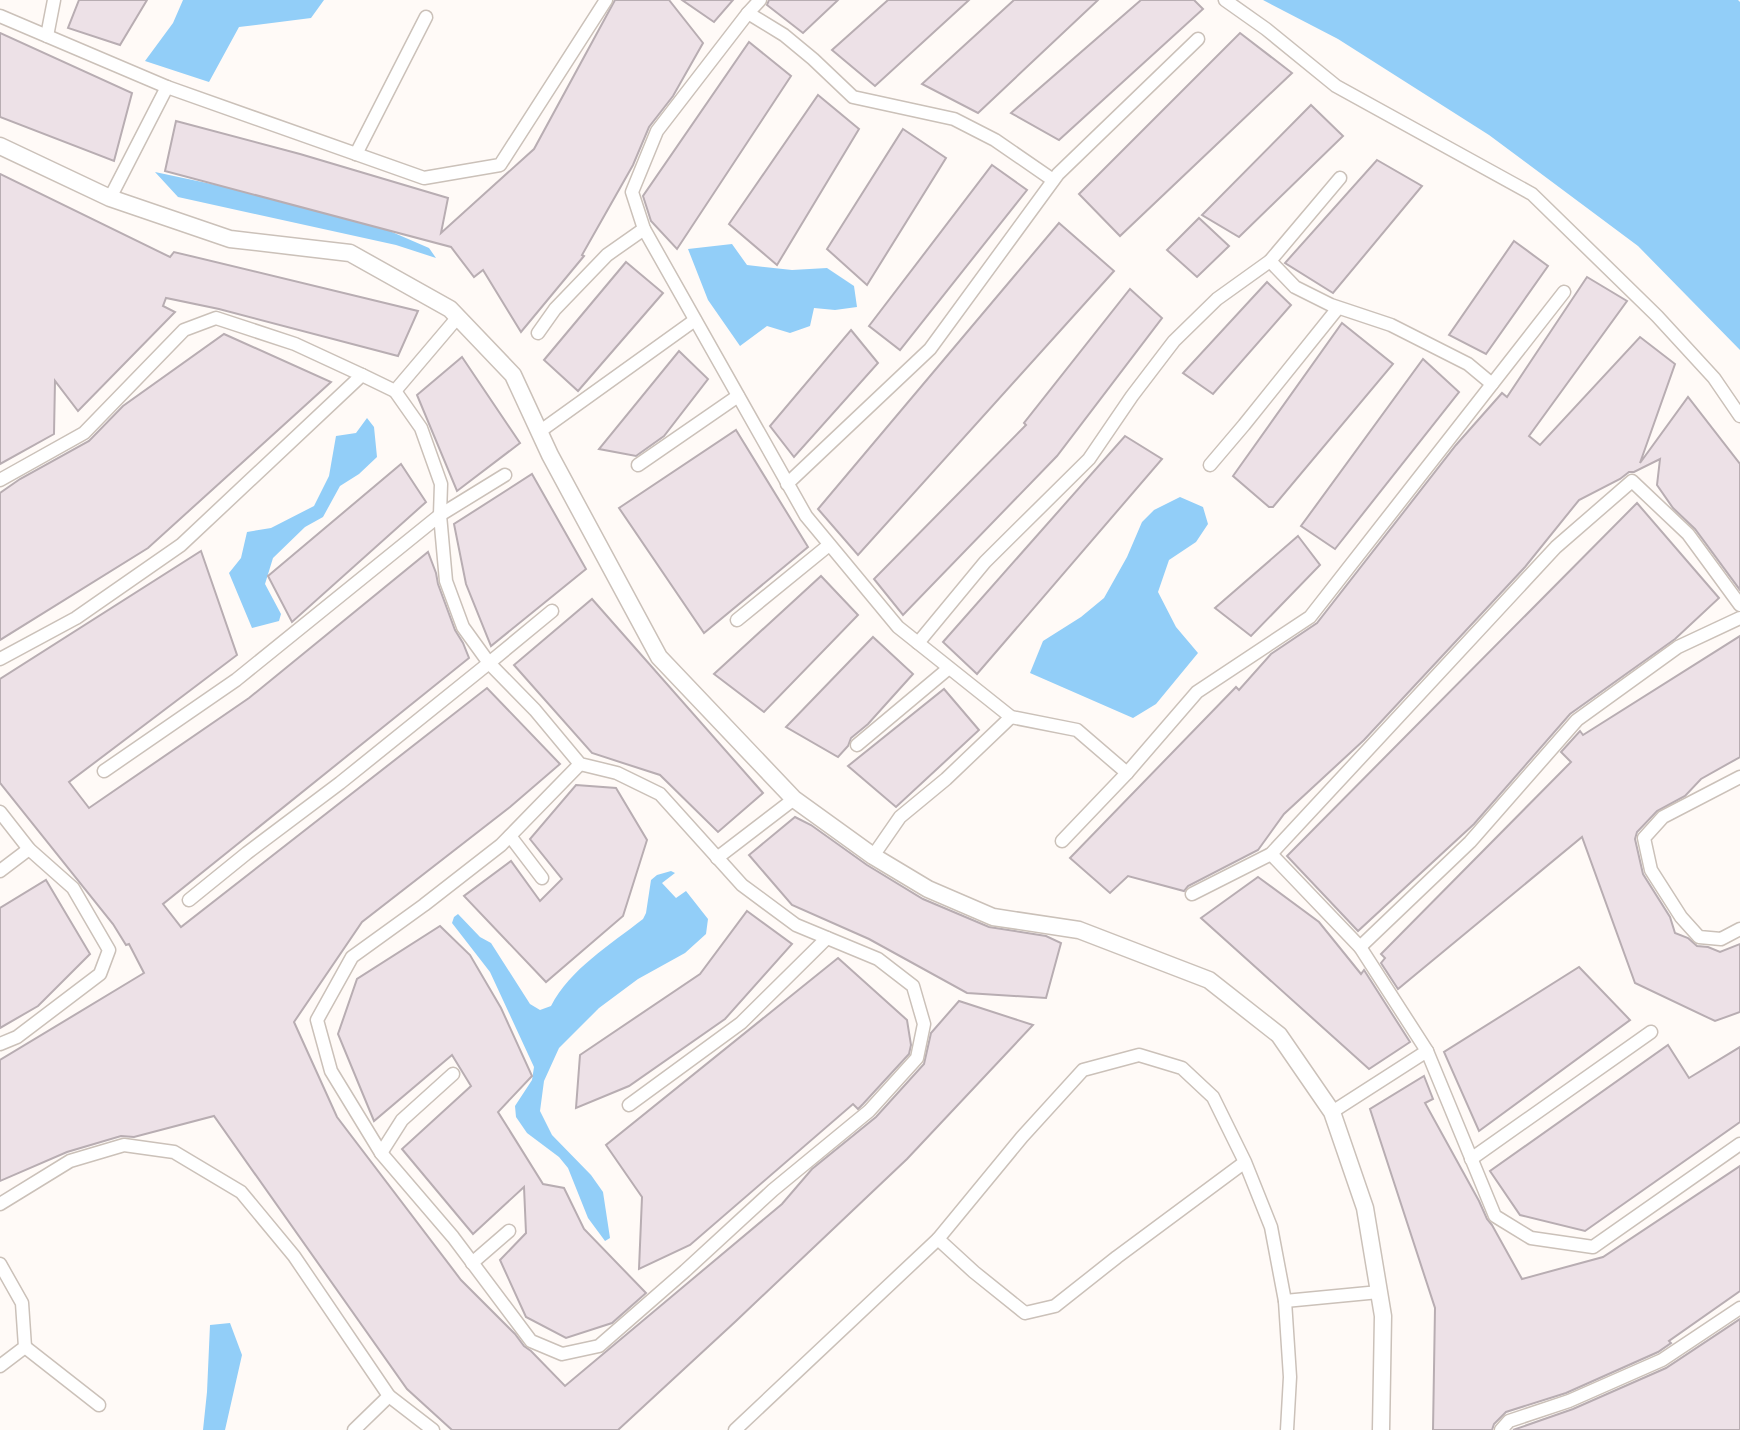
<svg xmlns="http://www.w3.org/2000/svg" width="1740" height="1430" font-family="Rubik,sans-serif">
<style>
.water{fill:#92cef8}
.building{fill:#ede1e7;stroke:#b8adb2;stroke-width:2}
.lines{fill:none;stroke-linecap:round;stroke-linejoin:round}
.minor-casing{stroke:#cbc1b9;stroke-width:15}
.tertiary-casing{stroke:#cbc1b9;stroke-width:19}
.minor{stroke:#fff;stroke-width:12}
.tertiary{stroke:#fff;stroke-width:16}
</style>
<rect width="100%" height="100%" fill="#fffaf7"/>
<g class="water">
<polygon points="183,0 324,0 311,18 239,27 209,82 145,61 173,23"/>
<polygon points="1263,0 1738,0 1740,2 1740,350 1638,246 1489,135 1338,39"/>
<polygon points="155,172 235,189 385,229 429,248 436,258 396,245 178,197"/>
<polygon points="732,244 747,265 792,270 827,268 854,286 857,307 835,310 814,308 810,326 790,333 767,326 740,346 708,300 688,249"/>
<polygon points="367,418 374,427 377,457 359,474 340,486 323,517 305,527 273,558 265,584 281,614 279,621 252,628 229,573 241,558 247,532 271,528 314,506 329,476 336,436 356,433"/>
<polygon points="1180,497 1203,507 1208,524 1196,542 1169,560 1158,592 1176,627 1198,653 1156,704 1133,718 1030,673 1043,641 1081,617 1104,598 1127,557 1142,522 1154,510"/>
<path d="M671,871l4,2 -13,10 14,15 10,-7 22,28 -2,15 -21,19 -47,26 -39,29 -40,40 -15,33 -4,30 12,24 39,40 12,17 7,46 -5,3 -17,-23 -20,-50 -9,-11 -32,-24 -11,-16 -1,-11 17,-26 2,-13 -44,-95 -38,-49 2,-6 4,-3 22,23 11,6 39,61 10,6 11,-4c19,-37 59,-61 92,-87l3,-6 5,-33 6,-5z"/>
<polygon points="230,1323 242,1355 225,1430 203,1430 207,1392 210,1325"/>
</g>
<g class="building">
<polygon points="79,0 147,0 120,45 68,28"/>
<polygon points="615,0 669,0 703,43 673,96 649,127 633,165 582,255 584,256 521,332 483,270 474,277 451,247 165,171 176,121 300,154 448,198 441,233 534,149"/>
<polygon points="682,0 733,0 714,22"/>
<polygon points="769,0 838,0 803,33 767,5"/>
<polygon points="888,0 969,0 875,86 832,50"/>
<polygon points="1014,0 1098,0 978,113 922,84"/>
<polygon points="1141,0 1194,0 1203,9 1059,140 1011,113"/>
<polygon points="0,33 132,93 114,161 0,117"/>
<polygon points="1240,33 1292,73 1120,236 1079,194"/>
<polygon points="749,42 791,76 677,249 651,221 643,196"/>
<polygon points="818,95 859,129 777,265 729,224"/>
<polygon points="1311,105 1343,136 1239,237 1202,215"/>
<polygon points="903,129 946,158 867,285 827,249"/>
<polygon points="1377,160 1422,186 1333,293 1285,263"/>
<polygon points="992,165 1027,190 900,350 869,326"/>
<polygon points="0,174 170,257 174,252 418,311 398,356 219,309 166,298 163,306 175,312 78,411 55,381 54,434 0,464"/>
<polygon points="1199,218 1229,246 1197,277 1167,250"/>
<polygon points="1059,223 1114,271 858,555 818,509"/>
<polygon points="1514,241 1548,266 1486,354 1449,335"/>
<polygon points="626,262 663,293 578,391 544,360"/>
<polygon points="1587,277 1627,301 1529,436 1540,445 1640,337 1675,364 1640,463 1688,397 1740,464 1740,590 1695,529 1673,508 1657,485 1660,459 1634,472 1629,472 1620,479 1579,500 1525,567 1364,740 1284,814 1258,850 1188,886 1184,891 1128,876 1110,893 1070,858 1236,687 1239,690 1271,654 1317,623 1456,445 1502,393 1507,397"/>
<polygon points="1267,282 1291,305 1213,394 1183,373"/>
<polygon points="1130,289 1162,318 1057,456 903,615 874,579 1026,425 1024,423"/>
<polygon points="1342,323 1393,364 1273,507 1269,507 1233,476"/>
<polygon points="851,330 878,363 794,457 770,426"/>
<polygon points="224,334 331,382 148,548 0,640 0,493 20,479 89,441 123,406"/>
<polygon points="679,351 708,379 664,436 636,456 599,449"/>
<polygon points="462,357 520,443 457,491 417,395"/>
<polygon points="1423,359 1459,392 1335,549 1301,526"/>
<polygon points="736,430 808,547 704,633 619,508"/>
<polygon points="1125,436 1162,459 977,674 943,642"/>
<polygon points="401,464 426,502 292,622 268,576"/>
<polygon points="532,474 586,569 491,646 466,584 454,524"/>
<polygon points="1637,503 1719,598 1675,639 1570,714 1474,824 1358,931 1287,856"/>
<polygon points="1298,536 1320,565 1251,636 1215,608"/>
<polygon points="201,551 237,655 69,782 89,808 249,698 428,552 436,573 438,584 455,630 463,643 469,658 163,904 181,927 487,688 560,764 510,807 362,922 294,1022 337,1117 461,1280 515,1334 524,1346 531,1351 565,1386 782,1204 812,1169 876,1117 924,1064 931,1033 959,1001 1033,1025 907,1159 736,1321 618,1430 452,1430 407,1389 214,1116 134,1137 121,1136 67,1152 0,1181 0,1060 144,973 129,944 126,945 113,924 0,783 0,679"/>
<polygon points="821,576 858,615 764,712 714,674"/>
<polygon points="592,599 763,793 718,832 660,775 592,753 514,665"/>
<polygon points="1740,636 1740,757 1701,779 1685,796 1657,811 1637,832 1635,839 1643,874 1670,917 1675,933 1688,938 1697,946 1708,947 1720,952 1740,944 1740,1012 1715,1021 1635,983 1582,837 1398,989 1381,963 1385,958 1381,954 1571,762 1561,752 1580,731 1583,735"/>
<polygon points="873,637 913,674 868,724 851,738 848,746 838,757 786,727"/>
<polygon points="944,689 979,730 896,807 848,766"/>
<polygon points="576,785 616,788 647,840 623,916 546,982 464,896 511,861 540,901 562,879 530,839"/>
<polygon points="795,817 811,825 867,865 923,899 989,927 1046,936 1061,943 1046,998 967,993 869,939 792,905 749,855"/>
<polygon points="1258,877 1319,922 1361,974 1364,970 1410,1042 1369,1069 1201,918"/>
<polygon points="46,880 90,954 38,1006 0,1028 0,908"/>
<polygon points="747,911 792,944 725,1019 629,1086 576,1108 580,1055 700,974"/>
<polygon points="440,926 470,955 501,1008 532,1076 498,1112 543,1184 564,1188 584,1229 646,1293 612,1323 566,1338 526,1317 500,1260 526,1233 524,1187 473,1234 402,1149 471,1086 452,1055 374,1121 338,1034 357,979"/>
<polygon points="838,958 907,1020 911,1045 909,1054 863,1104 858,1109 853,1104 690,1245 639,1269 642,1197 606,1145"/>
<polygon points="1579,967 1630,1020 1479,1131 1444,1052"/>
<polygon points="1668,1045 1689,1078 1740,1047 1740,1122 1585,1231 1520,1215 1490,1171"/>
<polygon points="1424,1076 1433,1099 1425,1103 1479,1201 1487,1219 1492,1225 1522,1279 1603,1257 1740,1166 1740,1291 1669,1341 1671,1343 1658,1352 1566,1393 1506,1412 1494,1424 1492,1430 1433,1430 1435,1308 1370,1109"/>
<polygon points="1740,1319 1740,1430 1513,1430 1573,1409 1666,1368"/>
</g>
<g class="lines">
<g class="minor-casing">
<g id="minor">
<polyline points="760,0 748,13 657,131 632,192 644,229 806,516 898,627 1011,717 1077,730 1127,773"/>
<polyline points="1225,0 1266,29 1336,86 1532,194 1657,316 1714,378 1740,416"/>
<polyline points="748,13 784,35 813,59 853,97 954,119 995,140 1053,180"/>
<polyline points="0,16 167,87 424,178 500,165 606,0"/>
<polyline points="47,36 54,0"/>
<polyline points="356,154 426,17"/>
<polyline points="110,198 167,87"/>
<polyline points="1270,261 1295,287 1331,305 1391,325 1468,364 1492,384"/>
<polyline points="538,333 555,309 607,255 644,229"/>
<polyline points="362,375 395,391 457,318"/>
<polyline points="539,432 695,320"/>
<polyline points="638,465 738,396"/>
<polyline points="1210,465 1244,425 1338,308"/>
<polyline points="0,480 84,433 184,330 216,318 295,344 362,375 181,545 76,618 0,659"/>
<polyline points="787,484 930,349 1058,174 1198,39"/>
<polyline points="552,611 489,663 535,710 580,764 501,845 424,905 352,957 317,1020 331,1071 381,1153 453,1237 531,1341 562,1354 599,1346 685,1271 773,1190 869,1111 917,1058 924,1024 913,986 878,959 796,925 742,885 660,794 617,773 580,764"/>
<polyline points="737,620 829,545"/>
<polyline points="918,643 985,562 1089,459 1132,396 1174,341 1217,299 1270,261 1340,178"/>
<polyline points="857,745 949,668"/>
<polyline points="104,771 236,680 440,515 505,475"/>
<polyline points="1740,777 1663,817 1644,838 1651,870 1681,917 1699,937 1721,939 1740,929"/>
<polyline points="0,812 29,849 73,888 109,950 100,974 17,1037 0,1044"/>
<polyline points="510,836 542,878"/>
<polyline points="1062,841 1127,773 1197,692 1310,617 1564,292"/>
<polyline points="1271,854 1360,947 1427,1051"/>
<polyline points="873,856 900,817 946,779 1011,717"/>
<polyline points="717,858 794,799"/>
<polyline points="0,871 29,849"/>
<polyline points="1192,894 1271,854 1556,547 1632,481 1688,534 1740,605"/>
<polyline points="189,900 247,853 340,783 489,663 463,627 446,581 440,515 441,484 421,428 395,391"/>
<polyline points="1360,947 1470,842 1577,720 1678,647 1740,618"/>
<polyline points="629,1105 741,1023 827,938"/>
<polyline points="1332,1112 1427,1051 1495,1216 1531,1238 1593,1247 1740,1144"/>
<polyline points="381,1153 402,1120 453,1074"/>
<polyline points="1471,1159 1651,1032"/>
<polyline points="1245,1162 1117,1257 1055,1306 1025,1313 974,1272 938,1239 1022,1137 1083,1070 1139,1055 1182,1068 1213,1097 1245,1162 1271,1227 1285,1301 1379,1292"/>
<polyline points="0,1204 70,1161 124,1145 174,1152 241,1192 294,1256 389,1396 433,1430"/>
<polyline points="472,1263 509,1231"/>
<polyline points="0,1264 22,1303 25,1347 0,1366"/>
<polyline points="1285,1301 1290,1377 1287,1430"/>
<polyline points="25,1347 99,1405"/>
<polyline points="354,1430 389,1396"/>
<polyline points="735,1430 938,1239"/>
<polyline points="1501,1430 1509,1421 1569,1401 1662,1360 1740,1308"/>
</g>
</g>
<g class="tertiary-casing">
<polyline id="tertiary" points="0,146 110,198 230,239 350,253 450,309 513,375 550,455 659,657 794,799 873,856 928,889 993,917 1079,930 1209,980 1279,1035 1332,1112 1365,1208 1383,1316 1381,1430"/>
</g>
<use href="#minor" class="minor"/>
<use href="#tertiary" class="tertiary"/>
</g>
</svg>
